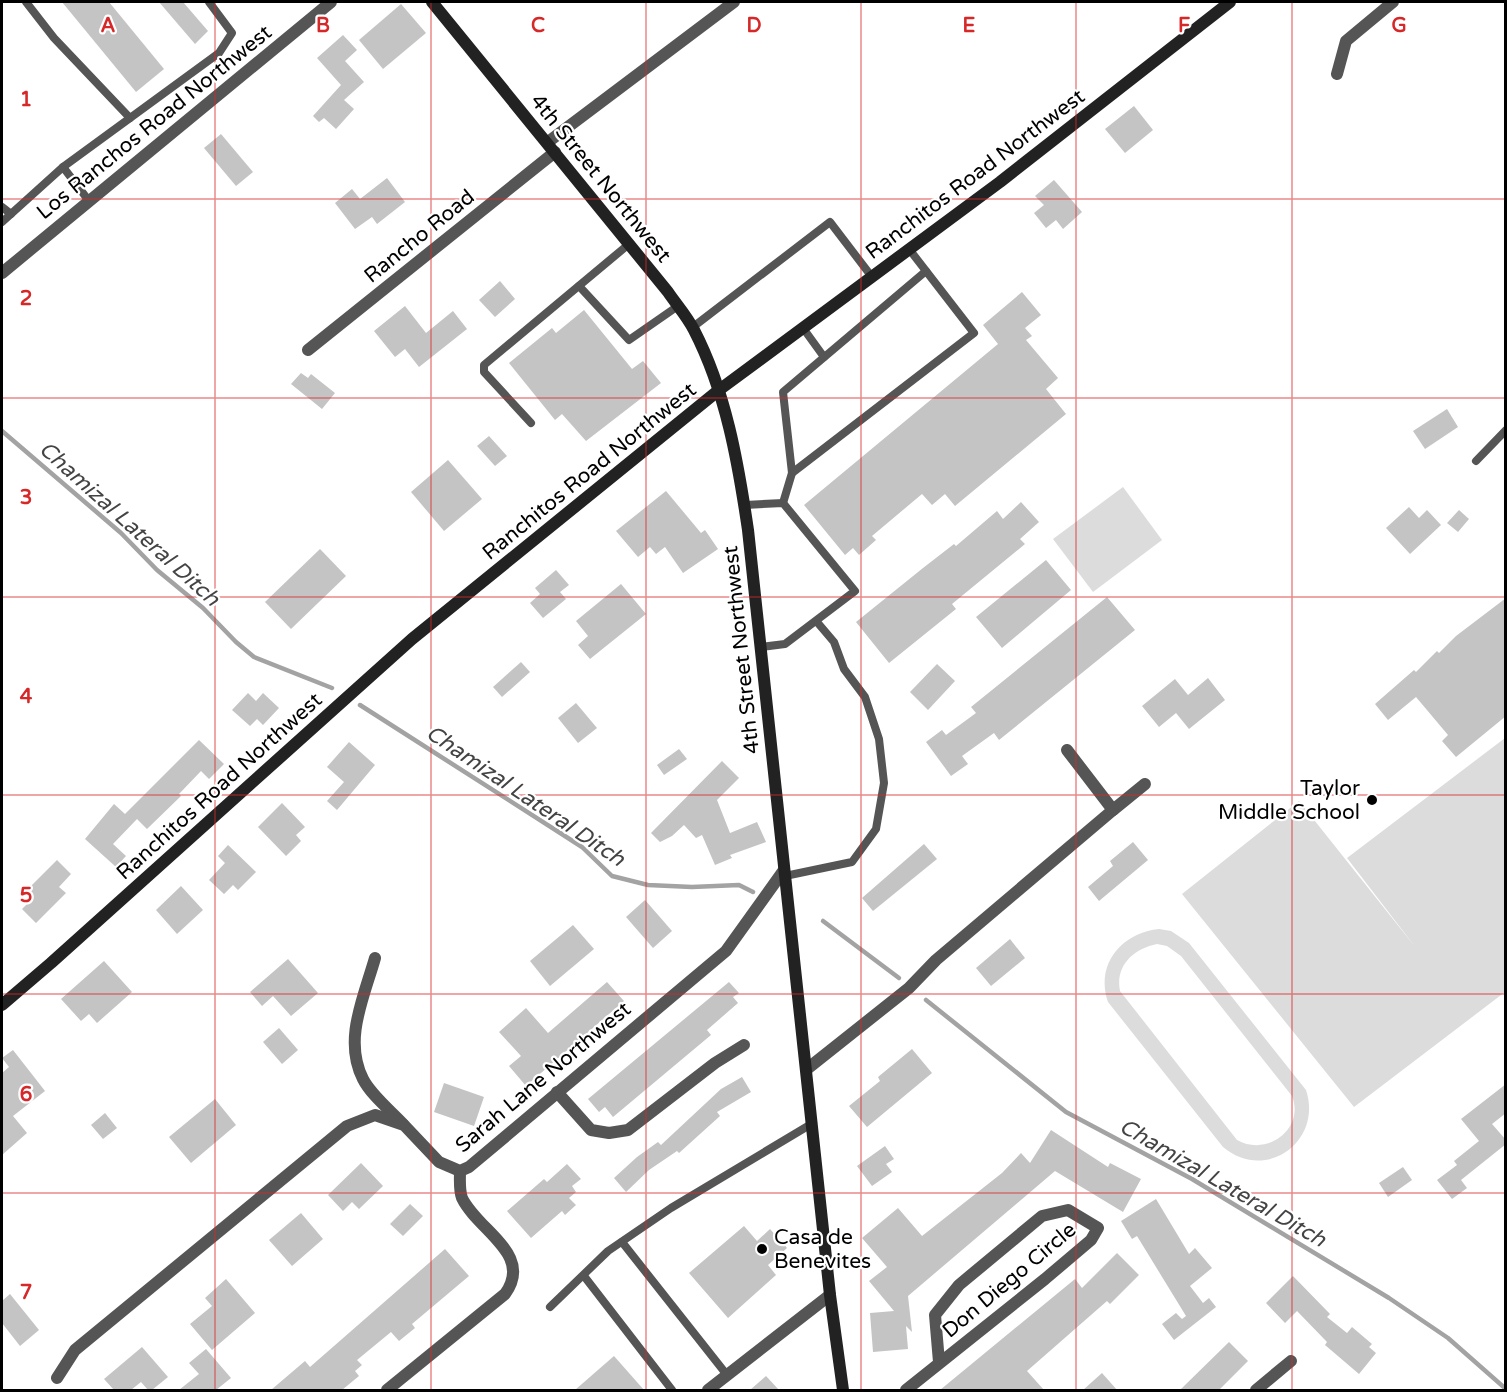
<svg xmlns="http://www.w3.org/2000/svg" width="1507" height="1392" font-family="'Varela Round',sans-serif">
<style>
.green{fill:#dcdcdc;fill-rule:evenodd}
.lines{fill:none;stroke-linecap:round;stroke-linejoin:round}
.stream{stroke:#a3a3a3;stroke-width:4.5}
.building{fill:#c4c4c4}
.lane{stroke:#555;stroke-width:8}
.street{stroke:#555;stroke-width:12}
.secondary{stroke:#222;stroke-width:12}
.grid{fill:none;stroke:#d62828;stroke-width:1.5;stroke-opacity:0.55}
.poi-dot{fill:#000;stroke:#fff;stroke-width:2}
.labels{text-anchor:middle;stroke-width:4.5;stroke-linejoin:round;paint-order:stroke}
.street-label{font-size:21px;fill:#000;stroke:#fff}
.poi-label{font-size:21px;fill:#000;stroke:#fff;text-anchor:end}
.water-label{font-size:22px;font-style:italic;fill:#444;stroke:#fff}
.grid-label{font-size:20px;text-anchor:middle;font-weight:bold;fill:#d62828;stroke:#fff;stroke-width:4.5;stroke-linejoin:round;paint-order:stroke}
</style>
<rect width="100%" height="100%" fill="#fff"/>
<g class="green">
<polygon points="1123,487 1162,540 1093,592 1053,539"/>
<polygon points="1505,738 1505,992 1354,1107 1182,894 1299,801 1416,948 1347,858"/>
<path d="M1159,929l12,2 18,12 117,147c17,51 -40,93 -83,57l-115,-145c-13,-37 13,-69 51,-73zM1157,944l10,2 14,10 111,140c13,33 -25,61 -55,44l-117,-149c-5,-25 13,-42 37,-47z"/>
</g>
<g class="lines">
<g class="stream">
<polyline points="2,431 121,533 157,570 203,608 236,642 254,657 332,688"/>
<polyline points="360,705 582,847 612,876 648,885 692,887 739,885 753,892"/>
<polyline points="823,921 899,978"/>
<polyline points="926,1000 1066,1112 1192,1179 1389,1298 1448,1338 1506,1389"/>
</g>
</g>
<g class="building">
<polygon points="62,2 109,2 164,69 136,92"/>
<polygon points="159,2 183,2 208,31 195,44"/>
<polygon points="401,4 426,33 383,69 359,40"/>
<polygon points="343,35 357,50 345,61 364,82 344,100 354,109 336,129 324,118 319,122 313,116 341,85 317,58"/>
<polygon points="1134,106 1153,130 1125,153 1105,129"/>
<polygon points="221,134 253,172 236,186 204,148"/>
<polygon points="387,178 405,202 377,224 372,217 355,229 335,203 352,189 360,199"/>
<polygon points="1054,180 1082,212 1063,229 1056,220 1046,228 1034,213 1044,205 1035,196"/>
<polygon points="500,281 515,299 495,317 479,300"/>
<polygon points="1022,292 1041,315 1025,328 1032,336 1026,340 1058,378 1046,389 1066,414 955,506 945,494 932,505 922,494 872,536 876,540 859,555 853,548 845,555 804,505 998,344 983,325"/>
<polygon points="405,306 426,333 453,311 467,329 419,367 405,349 395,357 374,331"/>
<polygon points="584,310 632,369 643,361 661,383 586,441 562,414 555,420 509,363 552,328 556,333"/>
<polygon points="301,373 308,378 311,374 335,393 322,409 291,384"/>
<polygon points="1447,409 1458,427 1425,449 1413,431"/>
<polygon points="489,436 507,456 495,466 477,446"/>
<polygon points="448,460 482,499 444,531 411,492"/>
<polygon points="666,491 701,533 705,530 718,549 683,573 665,547 656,554 650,547 638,557 616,531"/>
<polygon points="1021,502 1039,522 1020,539 1025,544 952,604 956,609 889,663 856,622 923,568 954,544 956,546 997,511 1003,519"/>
<polygon points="1409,507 1419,518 1427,510 1441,525 1410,554 1386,528"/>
<polygon points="1459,510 1469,519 1458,532 1447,523"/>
<polygon points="320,549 346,576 291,629 265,602"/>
<polygon points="1046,560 1071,590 1002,648 976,617"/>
<polygon points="556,570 569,585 560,592 566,599 543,618 530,603 540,594 535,588"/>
<polygon points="621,584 646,614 590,659 578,645 588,636 576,621"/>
<polygon points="1107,597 1135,630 999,740 994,733 962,756 968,764 951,776 926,742 942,730 946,735 976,713 971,707"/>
<polygon points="1506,598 1506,716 1456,757 1442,741 1448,735 1416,697 1388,720 1375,704 1414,670 1416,672 1437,651 1439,653 1456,636"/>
<polygon points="521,662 530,672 502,697 493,687"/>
<polygon points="937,664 955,681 928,710 910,692"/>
<polygon points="1208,678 1225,700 1189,729 1176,713 1159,727 1142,706 1175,679 1188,695"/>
<polygon points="248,693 256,701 263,693 279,708 263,725 257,719 250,726 232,710"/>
<polygon points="576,703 597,728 578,743 558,718"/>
<polygon points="199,740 224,764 209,779 201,771 179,794 181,796 147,829 137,819 113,844 126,856 116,867 85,839 114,804 125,814"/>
<polygon points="349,742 375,765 337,810 327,801 344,782 327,767"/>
<polygon points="679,749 687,759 664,775 657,765"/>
<polygon points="722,761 739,778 717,800 730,833 757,822 766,842 730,855 732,858 715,865 702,835 696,838 684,825 672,836 660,842 651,833"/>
<polygon points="282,803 305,827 296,835 301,841 286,856 258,827"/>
<polygon points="1133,842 1148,860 1099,901 1088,887 1113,866 1110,861"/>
<polygon points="924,844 937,859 873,911 862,898"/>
<polygon points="228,845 256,872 238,890 233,885 224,894 209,880 225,863 218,856"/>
<polygon points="57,860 71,874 59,887 66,893 36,923 22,909 32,899 25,892"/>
<polygon points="181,886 203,910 177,934 156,910"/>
<polygon points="645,900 672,931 653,948 626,917"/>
<polygon points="573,925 594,949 550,986 530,961"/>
<polygon points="1010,939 1025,958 991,986 976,968"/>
<polygon points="288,959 318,993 291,1016 273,996 262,1006 250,992"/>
<polygon points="104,961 132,992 97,1023 89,1014 81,1021 61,999"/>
<polygon points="607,982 624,1001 526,1086 509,1066 521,1056 499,1032 526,1008 548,1033"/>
<polygon points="729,982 739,993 733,997 738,1003 707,1030 711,1035 613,1117 605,1107 599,1112 588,1099"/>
<polygon points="279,1028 298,1050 282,1064 263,1042"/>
<polygon points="912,1049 932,1073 867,1127 849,1106 880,1081 878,1077"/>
<polygon points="13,1050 45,1091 13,1116 27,1133 2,1155 2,1073 9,1067 2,1058"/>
<polygon points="742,1077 751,1092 717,1112 720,1116 679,1153 677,1151 649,1170 626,1192 614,1178 637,1157 658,1142 661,1145 721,1089"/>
<polygon points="444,1083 484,1097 474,1126 434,1112"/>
<polygon points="1506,1084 1506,1113 1492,1124 1506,1140 1506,1144 1461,1180 1467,1188 1452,1199 1437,1180 1457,1165 1454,1161 1479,1141 1461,1119"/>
<polygon points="215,1099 236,1125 191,1163 169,1137"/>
<polygon points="105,1113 117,1128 103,1139 91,1125"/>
<polygon points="1051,1130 1108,1167 1110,1163 1141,1179 1123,1212 1055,1171 908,1296 912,1332 906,1326 908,1349 873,1352 870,1313 894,1311 869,1281 887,1267 862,1238 898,1208 922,1236 1002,1173 1021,1153 1030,1163"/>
<polygon points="885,1146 894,1159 886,1164 892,1172 872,1186 857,1166"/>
<polygon points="361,1163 383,1186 359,1209 352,1202 343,1211 328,1195"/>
<polygon points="567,1164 581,1179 572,1186 576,1192 569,1198 576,1205 565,1215 562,1211 531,1238 507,1211 544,1179 547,1182"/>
<polygon points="1403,1167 1412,1180 1388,1197 1379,1183"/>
<polygon points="1156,1199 1189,1254 1195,1248 1212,1268 1190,1286 1203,1303 1209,1298 1216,1307 1174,1340 1162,1324 1176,1313 1182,1319 1186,1316 1137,1236 1132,1239 1121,1221"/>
<polygon points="410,1204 423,1216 403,1236 390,1224"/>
<polygon points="301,1213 323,1239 292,1266 269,1240"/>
<polygon points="744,1226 757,1241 770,1229 787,1248 768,1265 776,1275 728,1318 689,1273"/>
<polygon points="445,1249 469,1276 412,1324 415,1328 399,1341 391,1332 357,1360 362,1365 355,1371 359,1376 342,1390 271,1390 305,1361 310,1367"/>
<polygon points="1117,1253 1139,1275 1110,1304 1107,1301 1027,1371 1044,1390 940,1390 1075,1279 1082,1288"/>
<polygon points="1293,1276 1330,1314 1327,1317 1347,1333 1352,1327 1372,1344 1369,1347 1376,1353 1359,1374 1325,1345 1327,1342 1297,1311 1285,1323 1266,1303"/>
<polygon points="226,1279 255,1313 212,1350 190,1324 212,1306 205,1298"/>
<polygon points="10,1294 39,1330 20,1346 2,1323 2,1301"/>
<polygon points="1229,1342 1248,1361 1219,1390 1180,1390"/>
<polygon points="142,1347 168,1377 152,1390 148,1390 141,1382 131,1390 114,1390 104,1379"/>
<polygon points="206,1349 231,1378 216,1390 179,1390 199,1374 189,1363"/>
<polygon points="614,1356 644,1390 575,1390"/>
<polygon points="1102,1373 1117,1390 1083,1390"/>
<polygon points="766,1376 779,1390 750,1390"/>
</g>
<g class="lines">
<g class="lane">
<polyline points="26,2 54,38 130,118"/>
<polyline points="63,167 89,201"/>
<polyline points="2,207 11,214"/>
<polyline points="2,222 63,167 219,53 232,33 209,2"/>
<polyline points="579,286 629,340 678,306"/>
<polyline points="693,327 830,222 872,277"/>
<polyline points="803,328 824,357"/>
<polyline points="531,423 484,372 484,365 629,244"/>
<polyline points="1476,461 1506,430"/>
<polyline points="792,473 783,392 926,271"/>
<polyline points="783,503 792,473 974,333 909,249"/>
<polyline points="745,505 783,503 855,591 785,644 761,647"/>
<polyline points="785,876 852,862 876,829 884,783 879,739 865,697 844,669 834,642 817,622"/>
<polyline points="622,1242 727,1375"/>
<polyline points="584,1276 672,1390"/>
<polyline points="550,1307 608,1251 671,1208 813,1123"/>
</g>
<g class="street">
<polyline points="1337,74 1346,41 1393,2"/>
<polyline points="548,142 734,2"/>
<polyline points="2,273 331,2"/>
<polyline points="308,350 555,152"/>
<polyline points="1113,810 1145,784"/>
<path d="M375,958c-11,39 -32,82 -12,121 8,16 27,31 40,45"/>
<polyline points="807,1069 909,988 936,960 1113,810 1067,750"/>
<polyline points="557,1092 591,1130 609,1133 628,1130 715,1063 744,1045"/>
<polyline points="57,1378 75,1350 347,1126 375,1115 404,1125 439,1162 460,1171 469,1167 726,951 784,870"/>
<path d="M387,1390l118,-96c29,-40 -27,-63 -43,-96 -3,-8 -2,-19 -2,-27"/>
<polyline points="708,1390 830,1295"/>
<polyline points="906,1390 1045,1279 1091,1240 1098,1228 1068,1210 1042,1216 959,1285 935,1315 939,1362"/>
<polyline points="1256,1390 1291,1361"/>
</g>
<g class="secondary">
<path d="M432,2l236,290c8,12 19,24 26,38 32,62 44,132 54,200l82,765 13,95"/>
<polyline points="2,1005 51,963 412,639 719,390 1000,182 1230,2"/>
</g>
</g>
<path class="grid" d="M215,2v1388M431,2v1388M646,2v1388M861,2v1388M1076,2v1388M1292,2v1388M2,199h1504M2,398h1504M2,597h1504M2,795h1504M2,994h1504M2,1193h1504"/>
<g class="poi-dot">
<circle cx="1372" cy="800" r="6"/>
<circle cx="762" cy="1249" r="6"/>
</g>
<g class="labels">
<g class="street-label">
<text transform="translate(154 122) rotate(-39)" y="7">Los Ranchos Road Northwest</text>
<text transform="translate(975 174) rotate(-37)" y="7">Ranchitos Road Northwest</text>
<text transform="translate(601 178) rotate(51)" y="7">4th Street Northwest</text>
<text transform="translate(419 236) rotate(-39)" y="7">Rancho Road</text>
<text transform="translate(589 471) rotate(-39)" y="7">Ranchitos Road Northwest</text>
<text transform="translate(741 650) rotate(-96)" y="7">4th Street Northwest</text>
<text transform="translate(219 786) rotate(-42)" y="7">Ranchitos Road Northwest</text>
<text transform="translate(543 1077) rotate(-40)" y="7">Sarah Lane Northwest</text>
<text transform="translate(1009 1280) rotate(-40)" y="7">Don Diego Circle</text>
</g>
<g class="poi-label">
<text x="1360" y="795">Taylor<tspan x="1360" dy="24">Middle School</tspan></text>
<text x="774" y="1244" text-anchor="start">Casa de<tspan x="774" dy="24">Benevites</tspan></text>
</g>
<g class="water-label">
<text transform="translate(130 523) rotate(42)" y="8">Chamizal Lateral Ditch</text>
<text transform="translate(526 795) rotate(34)" y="8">Chamizal Lateral Ditch</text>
<text transform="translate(1223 1182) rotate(30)" y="8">Chamizal Lateral Ditch</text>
</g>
</g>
<g class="grid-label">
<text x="108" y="32">A</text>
<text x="323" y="32">B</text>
<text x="538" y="32">C</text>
<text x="754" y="32">D</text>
<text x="969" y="32">E</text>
<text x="1184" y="32">F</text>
<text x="1399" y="32">G</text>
<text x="26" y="106">1</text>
<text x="26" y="305">2</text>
<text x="26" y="504">3</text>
<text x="26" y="703">4</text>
<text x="26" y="902">5</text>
<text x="26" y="1101">6</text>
<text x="26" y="1299">7</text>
</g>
<rect width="1507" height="1392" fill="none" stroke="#000000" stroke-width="6"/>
</svg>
